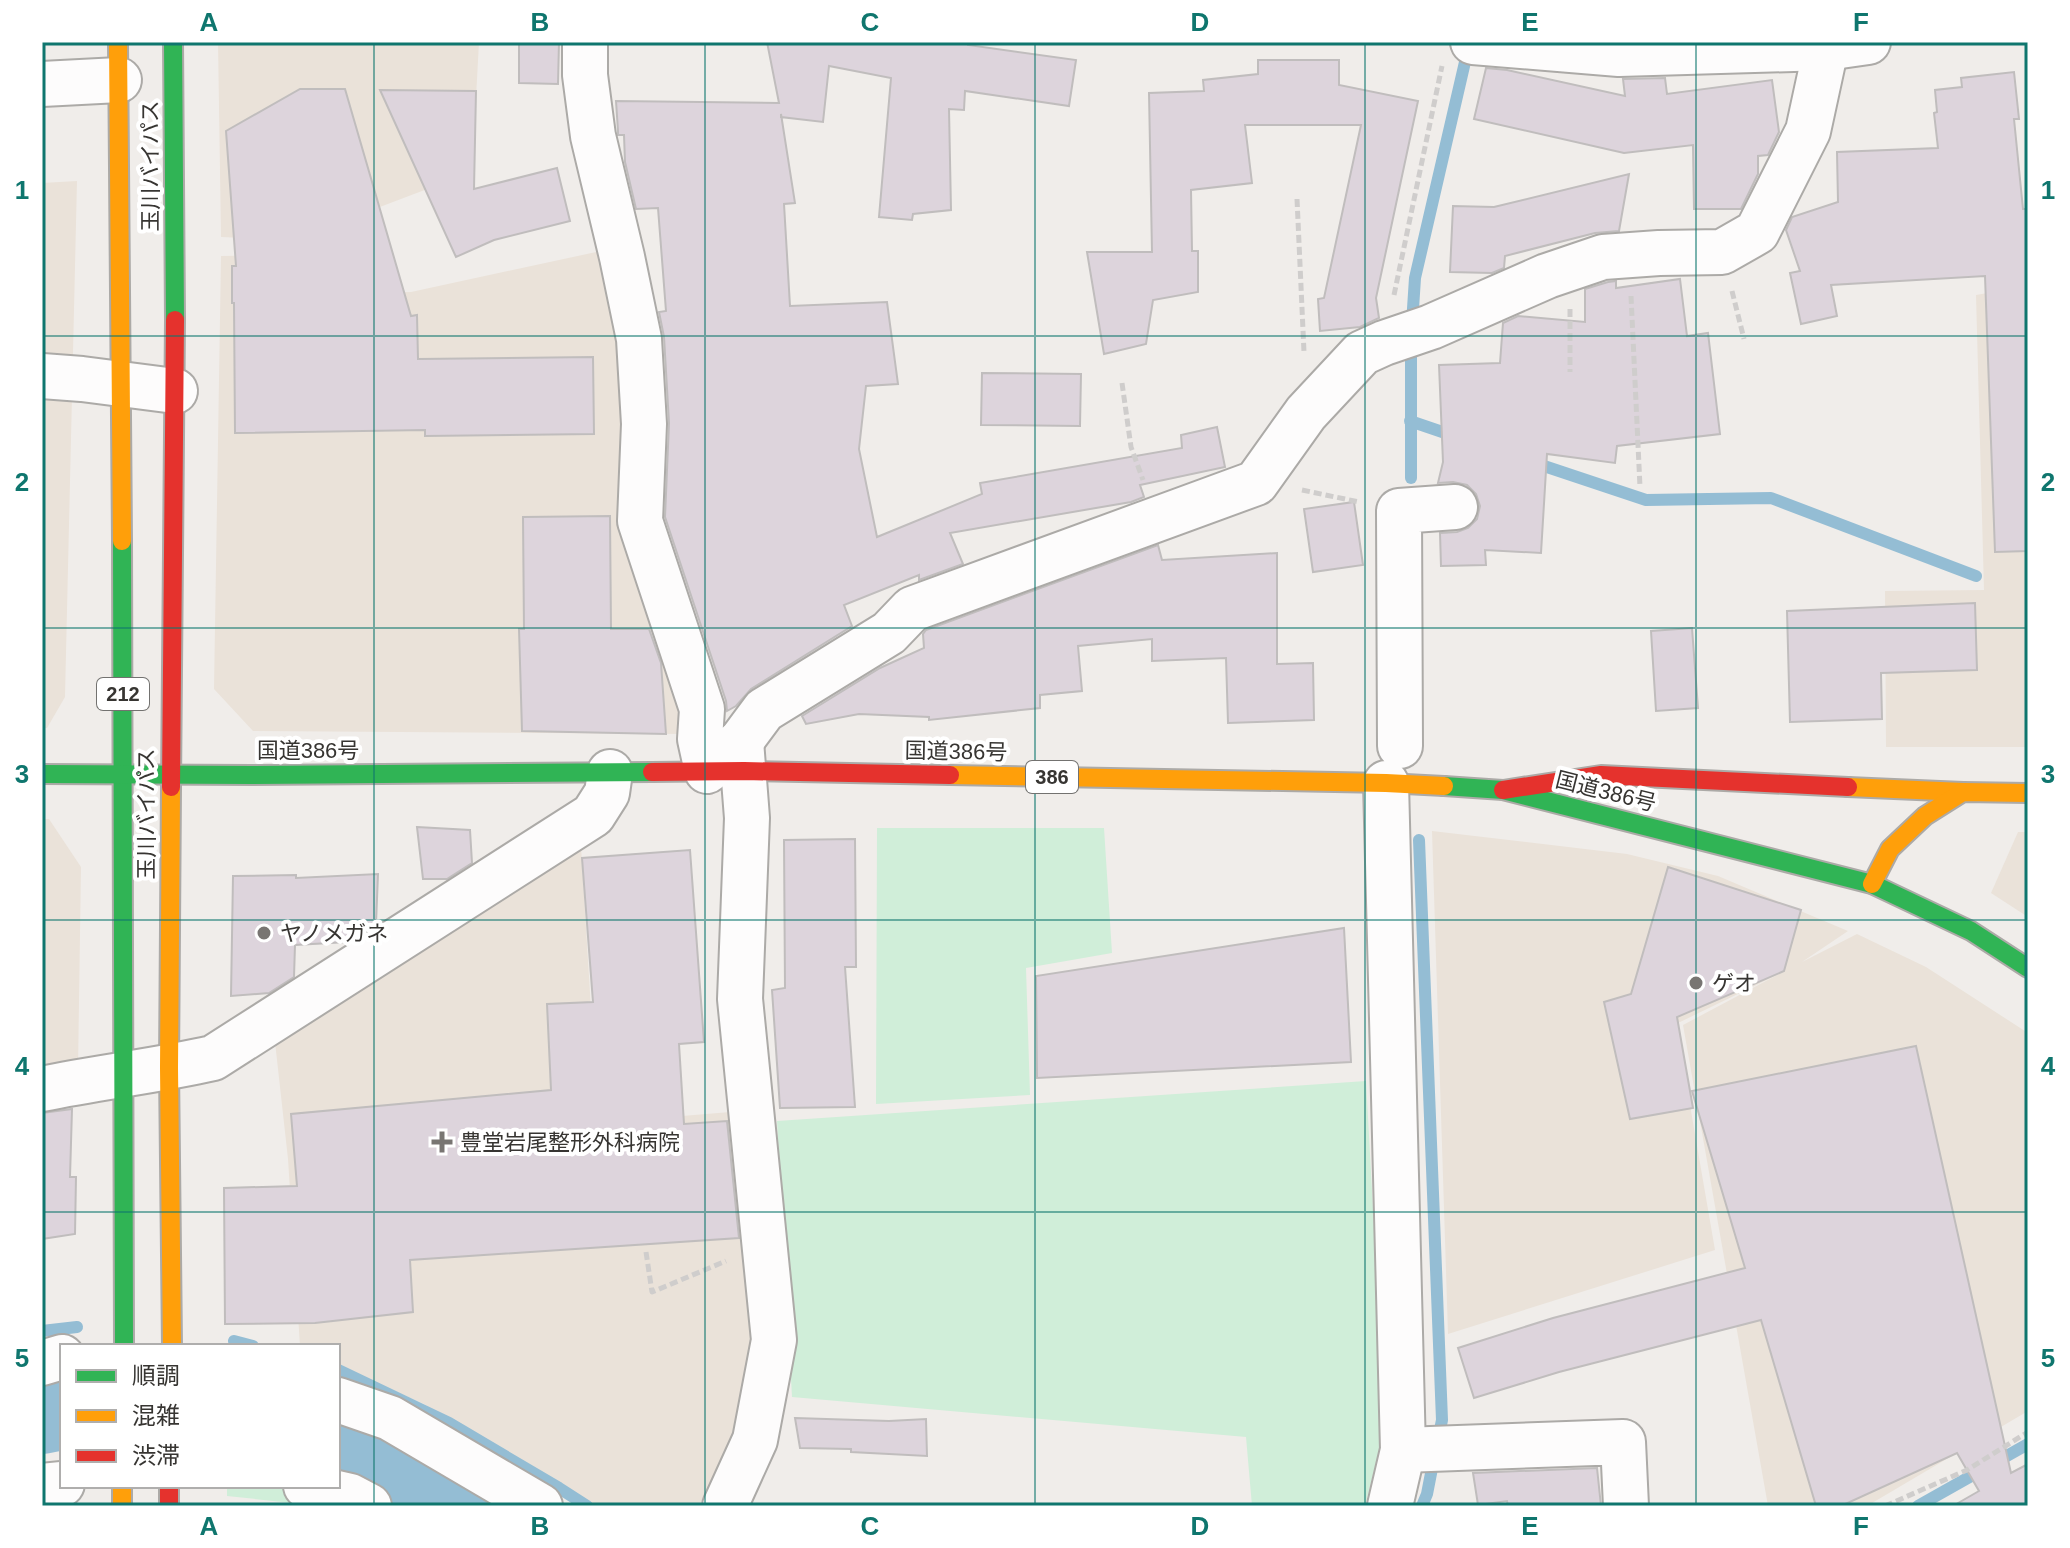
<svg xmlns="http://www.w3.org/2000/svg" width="2070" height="1548" font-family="Helvetica,'Noto Sans JP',sans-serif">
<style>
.built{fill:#eae2d9}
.green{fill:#d0eed9}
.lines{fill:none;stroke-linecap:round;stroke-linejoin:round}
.stream{stroke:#94bdd4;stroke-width:12}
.river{stroke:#94bdd4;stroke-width:72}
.building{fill:#ddd4dc;stroke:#c0bdbd;stroke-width:2}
.street-casing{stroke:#acaaa7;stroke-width:48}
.fast-casing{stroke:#acaaa7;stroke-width:22}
.slow-casing{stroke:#acaaa7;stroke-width:22}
.jam-casing{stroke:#acaaa7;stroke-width:22}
.path{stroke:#cfcdcc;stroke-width:5;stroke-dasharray:8 4;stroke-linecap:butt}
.street{stroke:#fdfcfc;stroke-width:44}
.fast{stroke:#30b455;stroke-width:18}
.slow{stroke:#ff9f0a;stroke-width:18}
.jam{stroke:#e5322d;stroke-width:18}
.grid{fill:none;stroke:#0f766e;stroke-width:2;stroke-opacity:0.55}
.poi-dot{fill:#787572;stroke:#fff;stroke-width:3}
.labels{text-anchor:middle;stroke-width:8;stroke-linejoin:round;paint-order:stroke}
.shield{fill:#fff;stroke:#737270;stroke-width:2}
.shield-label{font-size:20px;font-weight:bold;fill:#373532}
.street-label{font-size:22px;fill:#373532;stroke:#fff}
.poi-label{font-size:22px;fill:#373532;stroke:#fff;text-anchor:start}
.neatline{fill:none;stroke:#0f766e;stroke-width:3}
.grid-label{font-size:26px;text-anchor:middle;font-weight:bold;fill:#0f766e}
</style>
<rect width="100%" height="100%" fill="#f0edea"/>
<g class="built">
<polygon points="218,42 479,42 472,172 293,240 221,237"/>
<polygon points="77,181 65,697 47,728 42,728 42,183"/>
<polygon points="610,249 687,734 253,731 214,689 221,256 341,254 343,294 411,292"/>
<polygon points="2028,286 2028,747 1886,747 1885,591 1984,590 1976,295"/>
<polygon points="42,819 49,819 81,867 78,1070 42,1077"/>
<polygon points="580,830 598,1123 742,1111 768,1342 717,1506 588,1506 424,1404 338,1366 338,1346 300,1346 288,1159 273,1024"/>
<polygon points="1432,831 1627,854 1718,876 1848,931 1802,962 1857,934 1926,967 2028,1033 2028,1411 1867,1506 1768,1506 1683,1025 1781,973 1676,1024 1715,1250 1448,1334"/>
<polygon points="2018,832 2028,832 2028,917 1991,893"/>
</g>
<g class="green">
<polygon points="877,828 1104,828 1112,953 1026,968 1030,1095 876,1104"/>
<polygon points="1366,1081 1385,1427 1365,1506 1252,1506 1246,1437 792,1397 777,1121"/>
<polygon points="360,1482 414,1506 320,1506 227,1496 227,1486 338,1486"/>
</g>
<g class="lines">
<g class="stream">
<polyline points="1412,324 1415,278 1468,49"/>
<polyline points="1410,421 1457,437"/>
<polyline points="1532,462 1646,500 1771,498 1976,576"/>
<polyline points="1411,478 1411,343"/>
<polyline points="1419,840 1442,1420 1438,1440"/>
<polyline points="42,1331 77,1327"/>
<polyline points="234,1341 253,1346"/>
<polyline points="338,1370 449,1423 559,1488 587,1506"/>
<polyline points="1422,1506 1427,1494 1434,1458"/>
<polyline points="1918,1506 2028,1444"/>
</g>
<g class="river">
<polyline points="42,1418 62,1414"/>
<polyline points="338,1454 355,1459 468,1506"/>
</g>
</g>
<g class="building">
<polygon points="519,42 559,42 558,84 519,83"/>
<polygon points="767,42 968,42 968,45 1076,60 1069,106 965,91 964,110 949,109 951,210 913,214 912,220 879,217 891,78 829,66 823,122 781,117 781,114 795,203 784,204 790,306 887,302 898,384 866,386 859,449 877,537 982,494 980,483 1182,448 1181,435 1217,427 1225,467 1140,485 1144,497 1131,502 950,533 963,564 919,580 919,575 844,605 852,626 751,689 736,706 727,711 726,701 665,517 669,423 664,337 659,312 666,311 658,208 636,209 625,162 624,135 618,135 618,131 616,101 779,103"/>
<polygon points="1258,60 1339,60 1339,85 1418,101 1376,298 1379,318 1360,327 1320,331 1318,299 1324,298 1361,125 1245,125 1252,183 1191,190 1192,251 1198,251 1198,292 1153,300 1146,344 1104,354 1087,252 1152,252 1149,93 1204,91 1203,80 1258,74"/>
<polygon points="1486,68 1507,70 1625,96 1623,79 1665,78 1667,94 1772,80 1779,132 1768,155 1758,156 1758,174 1741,209 1694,209 1693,145 1624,153 1474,119"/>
<polygon points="2014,72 2019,119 2014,119 2023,209 2028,209 2028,551 1995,552 1985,276 1831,285 1837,316 1801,324 1790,273 1800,271 1786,230 1792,217 1838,202 1837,152 1938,148 1934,113 1937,112 1935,90 1962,87 1961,78"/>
<polygon points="300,89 345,89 411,316 417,315 418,359 593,357 594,434 425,436 425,430 235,433 234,303 232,303 232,266 236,266 226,131"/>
<polygon points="380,90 476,91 474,189 557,168 570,221 494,240 456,257"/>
<polygon points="1629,174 1619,231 1595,233 1505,256 1504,268 1492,273 1450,272 1453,206 1494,207"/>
<polygon points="1680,279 1687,336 1708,333 1720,434 1617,446 1615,463 1547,454 1541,553 1485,550 1486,565 1441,566 1440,533 1457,532 1468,528 1477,519 1480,506 1476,494 1467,485 1453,482 1438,483 1443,462 1439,365 1500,363 1503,323 1518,316 1585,322 1585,289 1608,282 1616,281 1616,288"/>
<polygon points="982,373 1081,374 1080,426 981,425"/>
<polygon points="1354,502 1363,565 1313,572 1304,509"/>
<polygon points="610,516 611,629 649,629 661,663 666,734 522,731 519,629 524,629 523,517"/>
<polygon points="1158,545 1162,560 1277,553 1277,664 1313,663 1314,720 1228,723 1226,658 1152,661 1152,639 1078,646 1082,691 1040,695 1040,708 929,720 929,717 859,714 806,724 802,716 880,668 924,648 923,634 926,630"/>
<polygon points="1975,603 1977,670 1881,673 1882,719 1790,722 1787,611"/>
<polygon points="1692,628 1698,708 1656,711 1651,631"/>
<polygon points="417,827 470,830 472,863 447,879 423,879"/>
<polygon points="855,839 856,967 845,967 855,1107 780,1108 772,990 785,988 784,840"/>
<polygon points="690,850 704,1042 679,1044 684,1124 727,1121 739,1238 410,1260 413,1312 315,1323 225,1324 224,1188 297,1186 291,1114 551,1090 547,1004 593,1002 582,858"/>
<polygon points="1668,867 1801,910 1784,971 1677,1017 1693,1108 1630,1119 1604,1002 1631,994"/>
<polygon points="378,874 376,924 348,942 295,945 294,977 269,993 231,996 233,876 296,875 296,878"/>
<polygon points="1344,928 1351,1062 1037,1078 1036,976"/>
<polygon points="1916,1046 2011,1473 2028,1464 2028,1506 1953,1506 1979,1491 1957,1453 1841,1506 1816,1506 1761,1320 1559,1372 1474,1398 1458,1348 1553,1318 1745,1268 1692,1091"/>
<polygon points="72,1109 70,1177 76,1177 75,1234 42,1239 42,1113"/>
<polygon points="795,1418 889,1421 926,1419 927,1456 851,1452 851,1449 800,1448"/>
<polygon points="1597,1468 1601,1506 1508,1506 1507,1501 1478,1505 1473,1473"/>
</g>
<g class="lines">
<g class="street-casing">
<g id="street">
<polyline points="585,42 585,75 593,136 622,257 639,339 644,424 640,521 702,709 700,739 707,771 741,741 764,710 889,633 912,609 1256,483 1306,413 1362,353 1384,343 1431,327 1547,276 1603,257 1659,253 1722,252 1757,232 1808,131 1826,48"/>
<polyline points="1473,42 1619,54 1826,48 1868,42"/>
<polyline points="42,84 119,80"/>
<polyline points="42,376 82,379 175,391"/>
<polyline points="1400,746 1399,511 1455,507"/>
<polyline points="1386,783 1403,1450 1390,1506"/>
<path d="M42,1089c57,-12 114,-18 171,-31l380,-243 14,-22 3,-21"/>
<polyline points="42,1363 62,1357"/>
<polyline points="338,1400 390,1418 540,1506"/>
<polyline points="1403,1450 1623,1442 1626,1506"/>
<polyline points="42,1486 62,1484"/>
<polyline points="306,1486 350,1496 369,1506"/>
<polyline points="725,1506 755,1440 774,1340 740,999 747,818 741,741"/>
</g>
</g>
<g class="fast-casing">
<g id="fast">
<polyline points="173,42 175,320"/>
<polyline points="122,541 124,1346"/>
<polyline points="42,774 253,775 652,772"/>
<polyline points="1444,786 1503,790 1872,884 1971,931 2028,968"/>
</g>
</g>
<g class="slow-casing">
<g id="slow">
<polyline points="118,42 122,541"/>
<polyline points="950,775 1386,783 1444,786"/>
<polyline points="171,787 169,1068 172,1346"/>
<polyline points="1848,787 1963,792"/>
<polyline points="1872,884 1890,849 1925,816 1963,792 2028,793"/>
<polyline points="122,1486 122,1506"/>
</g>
</g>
<g class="jam-casing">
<g id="jam">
<polyline points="652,772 744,771 950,775"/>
<polyline points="171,787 175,320"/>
<polyline points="1503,790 1601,775 1848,787"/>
<polyline points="169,1486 169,1506"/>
</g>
</g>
<g class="path">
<polyline points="1297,199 1304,352"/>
<polyline points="1732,291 1744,339"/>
<polyline points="1394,295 1442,66"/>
<polyline points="1631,296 1640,487"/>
<polyline points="1570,309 1570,372"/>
<polyline points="1122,383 1131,447 1143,480"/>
<polyline points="1302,490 1359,502"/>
<polyline points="646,1252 652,1292 726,1261"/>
<polyline points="1885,1506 1967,1470 2028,1432"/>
</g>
<use href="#street" class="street"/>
<use href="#fast" class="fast"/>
<use href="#slow" class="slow"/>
<use href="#jam" class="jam"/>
</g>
<path class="grid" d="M374,42v1464M705,42v1464M1035,42v1464M1365,42v1464M1696,42v1464M42,336h1986M42,628h1986M42,920h1986M42,1212h1986"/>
<g class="poi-dot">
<circle cx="264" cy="933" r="8"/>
<circle cx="1696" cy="983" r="8"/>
<path d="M438 1130h8v8h8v8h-8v8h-8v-8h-8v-8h8z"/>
</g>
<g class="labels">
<g class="shield">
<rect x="97" y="678" width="52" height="32" rx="6"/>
<rect x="1026" y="761" width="52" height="32" rx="6"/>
</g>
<g class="shield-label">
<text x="123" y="701">212</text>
<text x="1052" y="784">386</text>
</g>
<g class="street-label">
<text transform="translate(150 166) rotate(-90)" y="8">玉川バイパス</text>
<text x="308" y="758">国道386号</text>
<text transform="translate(956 751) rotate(1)" y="8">国道386号</text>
<text transform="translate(1606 791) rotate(14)" y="8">国道386号</text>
<text transform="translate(146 814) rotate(-90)" y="8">玉川バイパス</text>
</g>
<g class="poi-label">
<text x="280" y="941">ヤノメガネ</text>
<text x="1712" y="991">ゲオ</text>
<text x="460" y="1150">豊堂岩尾整形外科病院</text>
</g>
</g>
<rect width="2070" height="1548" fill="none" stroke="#ffffff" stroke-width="88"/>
<rect x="60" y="1344" width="280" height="144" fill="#ffffff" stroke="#afaead" stroke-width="2"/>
<rect x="76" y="1370" width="40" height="12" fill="#30b455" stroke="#afaead" stroke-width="2"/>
<text x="132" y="1384" font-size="24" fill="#373532">順調</text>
<rect x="76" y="1410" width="40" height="12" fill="#ff9f0a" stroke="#afaead" stroke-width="2"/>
<text x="132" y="1424" font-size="24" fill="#373532">混雑</text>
<rect x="76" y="1450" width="40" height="12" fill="#e5322d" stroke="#afaead" stroke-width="2"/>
<text x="132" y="1464" font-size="24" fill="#373532">渋滞</text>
<rect x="44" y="44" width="1982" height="1460" class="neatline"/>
<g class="grid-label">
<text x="209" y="31">A</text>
<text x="540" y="31">B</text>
<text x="870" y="31">C</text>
<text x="1200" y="31">D</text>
<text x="1530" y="31">E</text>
<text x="1861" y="31">F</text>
<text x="22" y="199">1</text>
<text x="2048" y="199">1</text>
<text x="22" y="491">2</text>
<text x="2048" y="491">2</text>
<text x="22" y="783">3</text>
<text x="2048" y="783">3</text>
<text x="22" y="1075">4</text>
<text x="2048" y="1075">4</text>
<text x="22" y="1367">5</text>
<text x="2048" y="1367">5</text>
<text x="209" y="1535">A</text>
<text x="540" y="1535">B</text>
<text x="870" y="1535">C</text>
<text x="1200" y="1535">D</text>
<text x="1530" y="1535">E</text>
<text x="1861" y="1535">F</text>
</g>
</svg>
